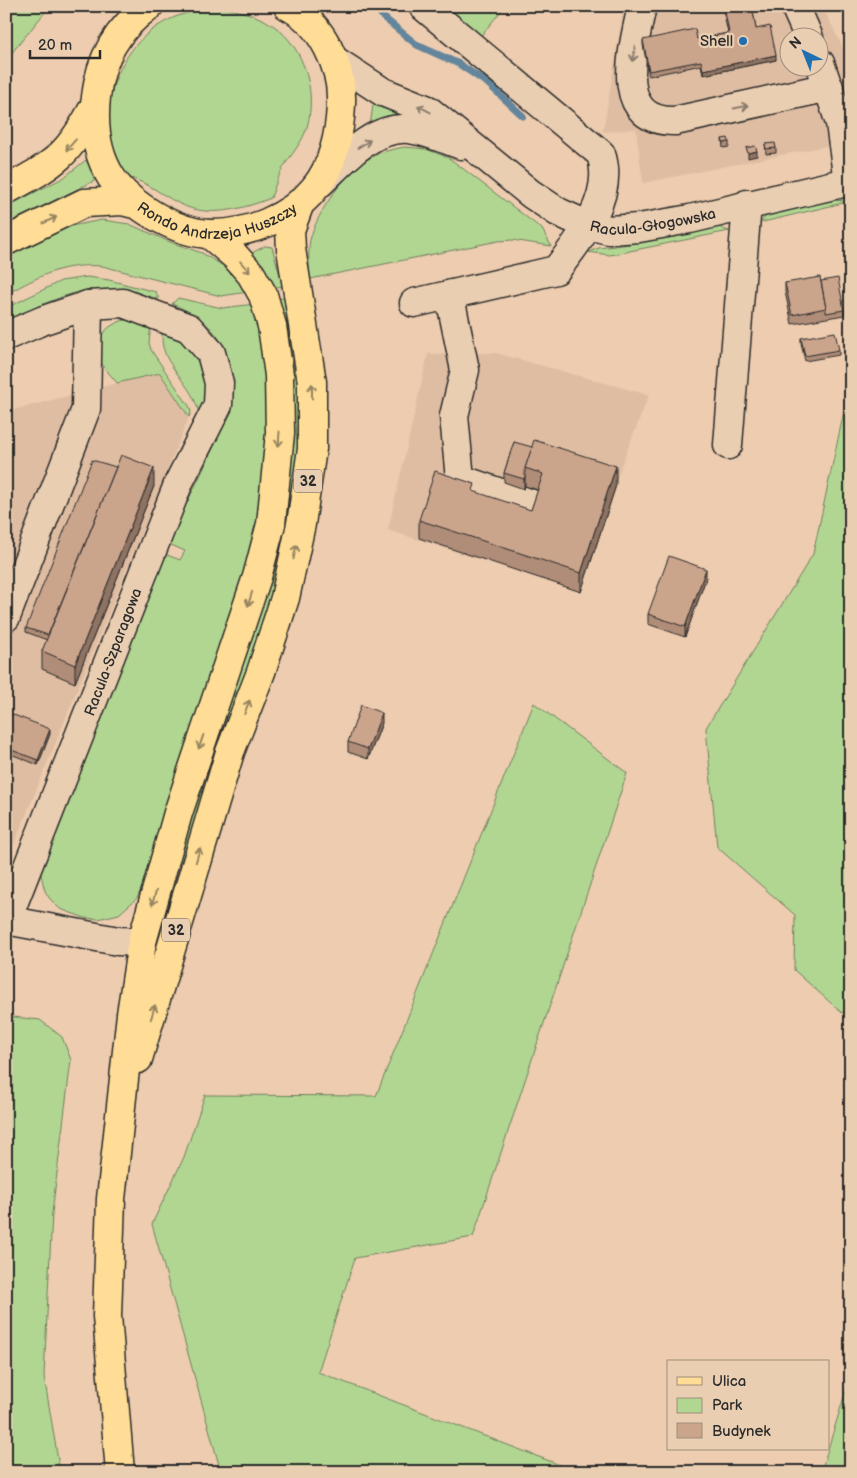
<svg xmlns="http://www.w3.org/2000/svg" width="857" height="1478" font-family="'Balsamiq Sans',sans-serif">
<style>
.built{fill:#dfbda2;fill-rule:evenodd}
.green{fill:#b1d691;stroke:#6e805e}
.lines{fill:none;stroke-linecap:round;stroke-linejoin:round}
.stream{stroke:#64869d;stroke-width:7}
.minor-casing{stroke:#2b2b2b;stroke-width:31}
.major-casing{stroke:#2b2b2b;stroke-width:31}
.minor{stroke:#eaceb1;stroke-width:28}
.major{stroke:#ffdd96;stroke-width:28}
.wall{fill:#af8d78;stroke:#2b2b2b}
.shaded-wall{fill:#8e7362;stroke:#2b2b2b}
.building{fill:#cba48c;stroke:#2b2b2b}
.oneway{stroke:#8a7c6e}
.oneway2{stroke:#958460}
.poi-dot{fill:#1f6fb2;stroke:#eaceb1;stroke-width:2}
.labels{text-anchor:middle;stroke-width:4.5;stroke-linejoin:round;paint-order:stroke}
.shield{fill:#eaceb1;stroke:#645c53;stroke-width:1}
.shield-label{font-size:14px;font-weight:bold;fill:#2b2b2b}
.poi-label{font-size:15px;fill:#2b2b2b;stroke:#eaceb1;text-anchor:end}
.street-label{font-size:15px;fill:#2b2b2b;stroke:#eaceb1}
</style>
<rect width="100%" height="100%" fill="#edccaf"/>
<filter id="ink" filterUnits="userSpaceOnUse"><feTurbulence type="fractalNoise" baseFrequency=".02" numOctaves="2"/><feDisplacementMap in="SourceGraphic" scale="10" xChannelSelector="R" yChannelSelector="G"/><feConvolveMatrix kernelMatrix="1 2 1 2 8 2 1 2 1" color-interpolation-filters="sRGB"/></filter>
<g filter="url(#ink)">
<g class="built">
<path d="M624,6h198l29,58v77l-208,42 -7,-54 -33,3zM790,38h30v30h-30z"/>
<polygon points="496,353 649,395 621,466 581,592 388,530 428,354"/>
<polygon points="160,372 189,417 6,864 6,412"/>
</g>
<g class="green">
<polygon points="6,6 50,6 6,60"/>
<polygon points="436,6 505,6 476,42"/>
<path d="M226,8c13,3 27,6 40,13 36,19 52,68 41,106 -4,14 -13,24 -21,36 -7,11 -11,22 -15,35 -26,10 -56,19 -84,9 -23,-9 -35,-24 -63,-31 -4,-10 -11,-21 -13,-32 -12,-54 18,-114 73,-130 14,-4 28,-5 42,-6z"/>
<polygon points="373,105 411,117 370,126"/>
<path d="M405,147l21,2 23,9 93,71 9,17 -39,-6 -14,1 -188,38c-1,-13 -2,-26 0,-39 7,-28 36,-70 62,-83 10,-6 22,-8 33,-10z"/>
<polygon points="86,160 96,177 94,181 6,224 6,207 63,178"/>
<polygon points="851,197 851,201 759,223 769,214 836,200 842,201 841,198"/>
<path d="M102,220l27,4 41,18 32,11 23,14 23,25 -27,4 -119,-30c-40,-3 -62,10 -96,28v-37l65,-31z"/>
<polygon points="716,226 729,231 610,255 588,252 599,248 630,244"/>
<polygon points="265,246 272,247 283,286 271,288 252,253"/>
<path d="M87,277l22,3 47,12 3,7c-68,-20 -91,-7 -153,23v-14l55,-27z"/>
<path d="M286,297c13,69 17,141 6,211 -8,51 -25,101 -40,150 -22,68 -45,136 -68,204l-6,-3 78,-250 19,-309z"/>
<path d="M178,298l44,10 33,-4 11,39 4,91 -12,104 -62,192 -34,90 -19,65 -6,13 -18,16 -21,5 -13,-1 -25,-9 -10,-10 -5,-8 -5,-20 122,-314 5,-2 13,5 5,-9 -14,-6 -2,-5c31,-72 118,-192 3,-236z"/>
<path d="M129,319l22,4 -2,20 2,7 38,56 2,6 -2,5 -29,-44 -43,10c-6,-8 -15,-16 -18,-26 -6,-21 12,-35 30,-38z"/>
<path d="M163,329c25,10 49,35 44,65 -2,7 -6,15 -8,22 -3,-33 -44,-52 -36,-87z"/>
<polygon points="851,400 851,1009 842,1013 794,970 795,915 717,847 706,728 813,554 846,402"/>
<polygon points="534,703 627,773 473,1237 355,1258 318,1372 578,1472 221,1472 152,1224 184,1157 205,1095 376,1096"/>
<polygon points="14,1017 40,1020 62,1037 71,1060 52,1213 44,1376 60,1472 6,1472 6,1023"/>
<polygon points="851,1374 851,1472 821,1472"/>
</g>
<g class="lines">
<polyline class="stream" points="376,6 383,17 417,45 459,64 487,83 523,116"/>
<g class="minor-casing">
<g id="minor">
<path d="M642,6c-8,40 -32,116 33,115l154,-34"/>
<polyline points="795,6 809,38"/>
<path id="s1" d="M334,60l49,32 45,18 103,84 27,18 29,13 22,5 30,-2 51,-9 161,-38"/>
<polyline points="820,63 840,123 848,182"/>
<path d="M320,183c24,-23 52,-57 89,-54 18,2 35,10 52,16"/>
<polyline points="452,294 452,307 465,370 454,416 460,479 532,504"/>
<path d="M414,303l142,-33c25,-31 59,-75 45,-116l-178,-148"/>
<polyline points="6,336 44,320 88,305 123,303 189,328 211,353 219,383 218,405 179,482 6,922"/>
<polyline points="728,445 747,204"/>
<polyline points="6,617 86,409 88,305"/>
<polyline points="6,920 118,941 142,942"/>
</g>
</g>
<g class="major-casing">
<g id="major">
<path id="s2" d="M149,6c-32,23 -49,52 -53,91 -3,28 0,56 15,80 18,28 65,56 99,57 37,1 80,-16 104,-45 19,-22 26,-56 27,-85 2,-36 -19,-81 -53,-98"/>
<path d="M6,190c50,-27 62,-34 89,-85"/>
<polyline points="6,241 84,203 122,201 138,205"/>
<polyline points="138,1059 230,752 261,672 285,598 301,524 312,449 312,382 291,249 290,230 300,203"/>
<polyline points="120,1472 107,1316 111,1199 131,1014 142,942 178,813 257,577 271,524 280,433 279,375 272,326 263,295 251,274 235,256 209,234"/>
</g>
</g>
<use href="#minor" class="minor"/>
<use href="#major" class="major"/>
</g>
<g class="wall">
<polygon points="722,6 752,6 756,29 776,60 703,75 701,65 649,76 643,45 643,40 697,39 728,33"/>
<polygon points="722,139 729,142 729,147 723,148"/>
<polygon points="765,144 776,148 776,153 766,154"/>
<polygon points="821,281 844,310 844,315 792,324 785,292 785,283"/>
<polygon points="801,338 839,350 839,355 805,361 801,343"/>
<polygon points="514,442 616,485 581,592 419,538 419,520 531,510 538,490 525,486 524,489 504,482 504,473"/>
<polygon points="154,486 75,683 42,669 42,651 47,640 26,632 26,628"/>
<polygon points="706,578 685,637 648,624 648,614"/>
<polygon points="6,712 50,734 38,765 6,752"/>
<polygon points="382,723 368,759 348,752 348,742"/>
</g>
<g class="shaded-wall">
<polygon points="776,55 776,60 703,75 703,70"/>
<polygon points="757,151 757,156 748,158 748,153"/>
<polygon points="616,466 616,485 581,592 581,573"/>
<polygon points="154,468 154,486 75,683 75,665"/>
<polygon points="525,476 525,486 524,489 524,479"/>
<polygon points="706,569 706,578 685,637 685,627"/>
<polygon points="382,713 382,723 368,759 368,749"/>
<polygon points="50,729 50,734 38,765 38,760"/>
</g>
<g class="building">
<polygon points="724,6 752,6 756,29 770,26 776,55 703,70 701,61 649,71 643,40 695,29 697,39 729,33"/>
<polygon points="728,138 729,142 723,143 722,139"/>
<polygon points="775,143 776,148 766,149 765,144"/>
<polygon points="755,146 757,151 748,153 746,148"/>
<polygon points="820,277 826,308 792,315 785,283"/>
<polygon points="838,278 844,310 826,313 826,308 821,281"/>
<polygon points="835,332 839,350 805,356 801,338"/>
<polygon points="534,440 616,466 581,573 419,520 435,471 475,484 473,491 531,510 543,474 525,468"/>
<polygon points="514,442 532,447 525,468 525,476 524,479 504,473"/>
<polygon points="121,455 154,468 75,665 42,651"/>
<polygon points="92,460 116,467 48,635 26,628"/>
<polygon points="669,556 706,569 685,627 648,614"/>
<polygon points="361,705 382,713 368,749 348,742"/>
<polygon points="6,712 50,729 38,760 6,748"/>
</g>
<defs><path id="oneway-shaft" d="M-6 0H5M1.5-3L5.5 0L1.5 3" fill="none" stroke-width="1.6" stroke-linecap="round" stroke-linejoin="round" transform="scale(1.25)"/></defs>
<g class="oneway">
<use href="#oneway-shaft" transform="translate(634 54) rotate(99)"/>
<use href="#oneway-shaft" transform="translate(741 107) rotate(-12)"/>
<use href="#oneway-shaft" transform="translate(424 109) rotate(-153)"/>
<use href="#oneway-shaft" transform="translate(364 144) rotate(-32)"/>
</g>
<g class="oneway2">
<use href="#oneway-shaft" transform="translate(71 145) rotate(131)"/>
<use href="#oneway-shaft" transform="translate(50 220) rotate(-26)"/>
<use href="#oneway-shaft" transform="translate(245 267) rotate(49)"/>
<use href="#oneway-shaft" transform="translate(312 391) rotate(-90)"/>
<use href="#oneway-shaft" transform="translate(279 439) rotate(94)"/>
<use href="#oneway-shaft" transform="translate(295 552) rotate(-78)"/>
<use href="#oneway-shaft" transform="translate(250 599) rotate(107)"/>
<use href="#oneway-shaft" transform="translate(247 707) rotate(-69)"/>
<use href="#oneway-shaft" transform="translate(201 742) rotate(109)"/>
<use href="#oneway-shaft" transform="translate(198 855) rotate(-73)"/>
<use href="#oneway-shaft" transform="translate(154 898) rotate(106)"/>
<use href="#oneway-shaft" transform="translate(153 1012) rotate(-73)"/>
</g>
</g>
<circle class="poi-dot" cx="743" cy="41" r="5"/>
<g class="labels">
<g class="shield">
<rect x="294" y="469.5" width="28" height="23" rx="4"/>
<rect x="162" y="918.5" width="28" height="23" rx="4"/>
</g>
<g class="shield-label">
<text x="308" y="486">32</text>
<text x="176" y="935">32</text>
</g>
<g class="poi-label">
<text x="733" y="46">Shell</text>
</g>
<g class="street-label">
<text dy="5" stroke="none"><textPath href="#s2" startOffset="316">Rondo Andrzeja Huszczy</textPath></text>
<text dy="5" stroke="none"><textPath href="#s1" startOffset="371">Racula-Głogowska</textPath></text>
<text transform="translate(113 652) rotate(-69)" y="5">Racula-Szparagowa</text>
</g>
</g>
<rect width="857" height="1478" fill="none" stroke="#eaceb1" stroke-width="25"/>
<rect x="12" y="12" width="832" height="1453" fill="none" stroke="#2b2b2b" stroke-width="2" filter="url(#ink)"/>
<rect x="667" y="1360" width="162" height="90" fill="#eaceb1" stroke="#9e8d7b"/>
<rect x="677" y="1377" width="25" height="8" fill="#ffdd96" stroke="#9e8d7b"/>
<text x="712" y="1386" font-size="15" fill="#2b2b2b">Ulica</text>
<rect x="677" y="1398" width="25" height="15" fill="#b1d691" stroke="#9e8d7b"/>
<text x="712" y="1410" font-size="15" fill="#2b2b2b">Park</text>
<rect x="677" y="1423" width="25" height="15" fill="#cba48c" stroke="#9e8d7b"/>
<text x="712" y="1436" font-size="15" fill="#2b2b2b">Budynek</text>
<g transform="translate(804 52) rotate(317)"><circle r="24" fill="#eaceb1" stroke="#9e8d7b"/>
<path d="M0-4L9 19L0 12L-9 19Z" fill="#1f6fb2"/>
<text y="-8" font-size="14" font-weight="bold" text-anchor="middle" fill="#2b2b2b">N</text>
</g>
<path d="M30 50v8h70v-8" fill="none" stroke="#2b2b2b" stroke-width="2.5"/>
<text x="38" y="50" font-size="15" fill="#2b2b2b" stroke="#eaceb1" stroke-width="4" paint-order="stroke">20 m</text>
</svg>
